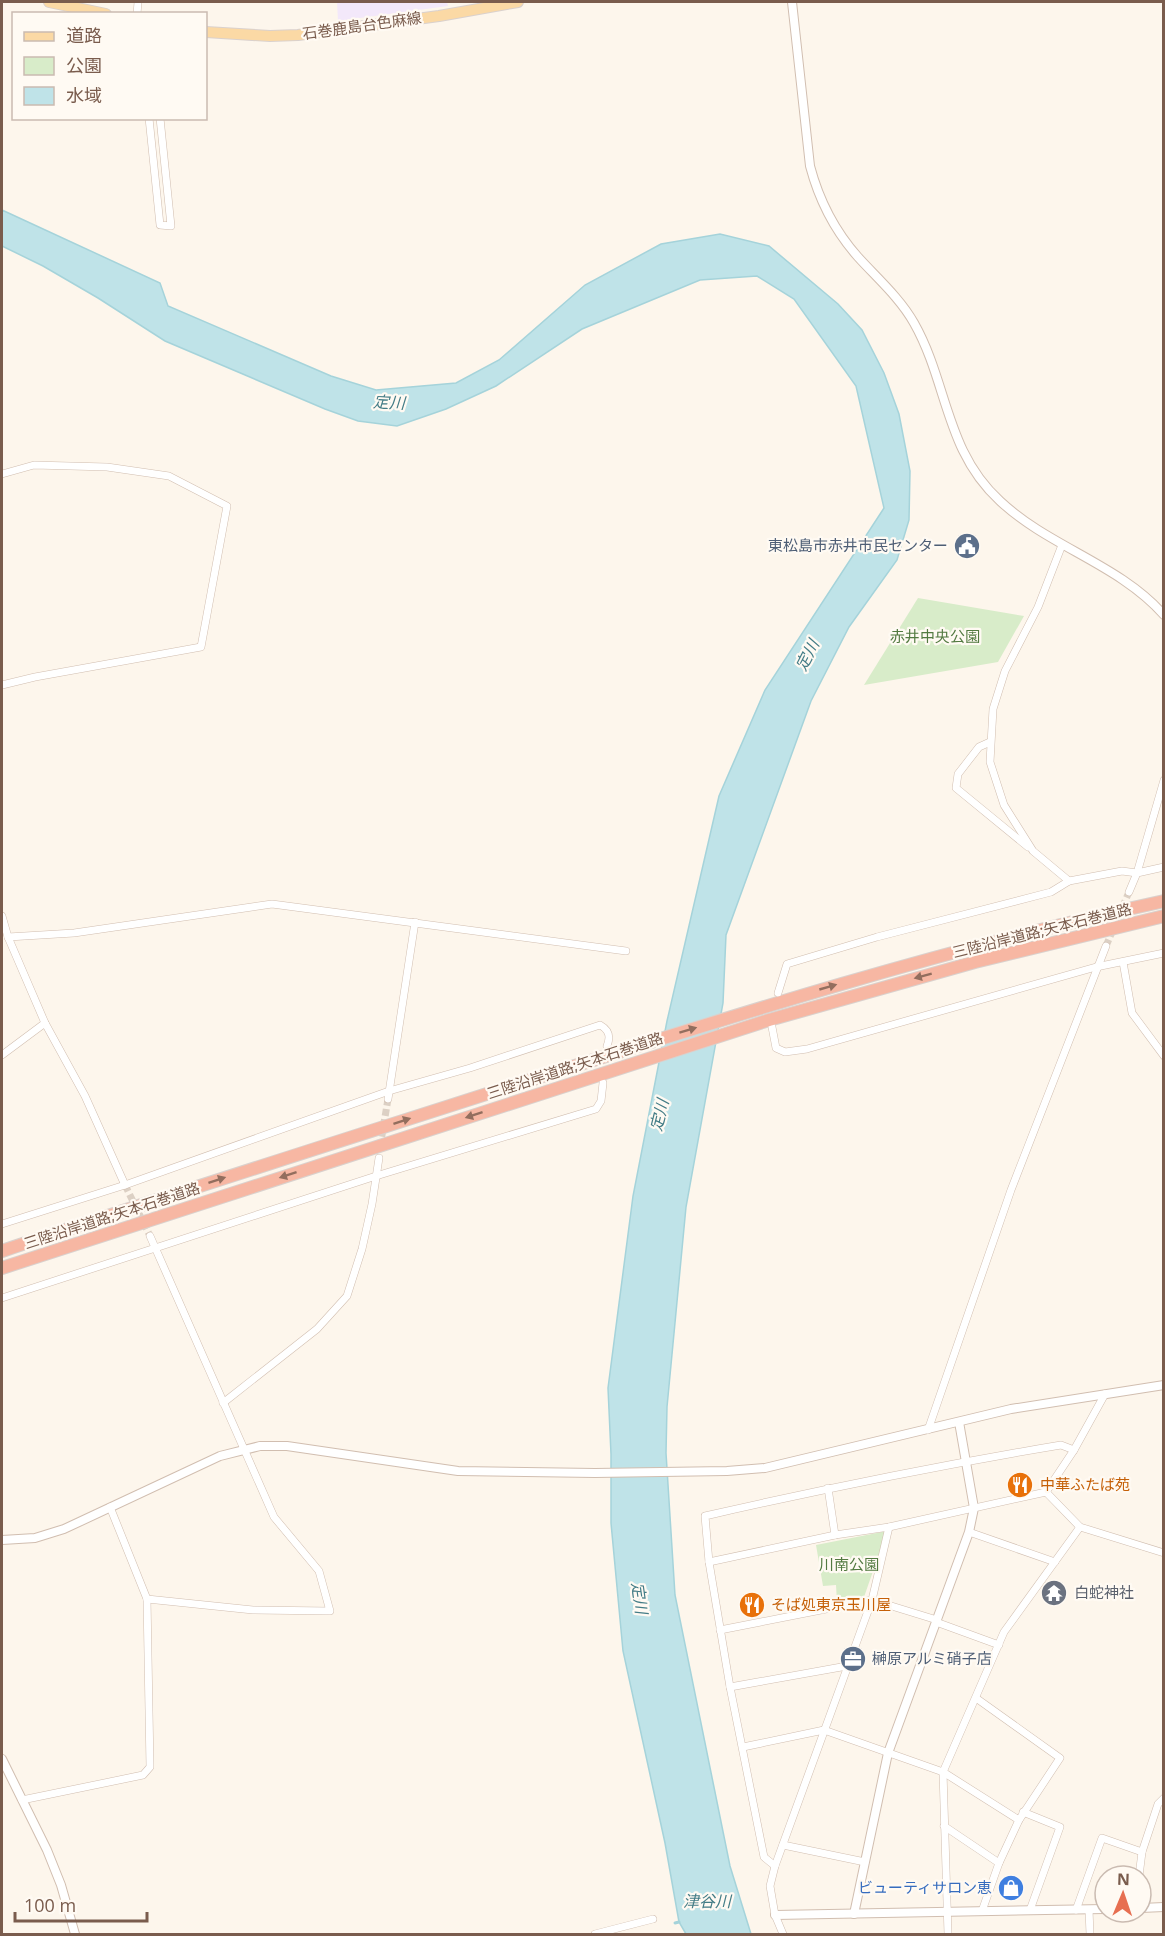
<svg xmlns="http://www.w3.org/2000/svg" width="1165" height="1936" font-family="'Open Sans','Noto Sans JP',sans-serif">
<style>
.education{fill:#f3e8fa}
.green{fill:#d8ecc9}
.water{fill:#bfe3e8;stroke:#a5d3da;stroke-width:1.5}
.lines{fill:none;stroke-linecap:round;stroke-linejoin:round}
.stream{stroke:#a5d3da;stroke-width:3}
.minor-tunnel{stroke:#dcd0c4;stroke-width:7;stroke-dasharray:7 3.5;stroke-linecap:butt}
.minor-casing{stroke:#d1beb0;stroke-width:8}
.tertiary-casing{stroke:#d1beb0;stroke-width:10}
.primary-casing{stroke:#dad1cd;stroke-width:12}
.motorway-casing{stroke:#dad1cd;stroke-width:14}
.minor{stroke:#fff;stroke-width:7}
.tertiary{stroke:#fff;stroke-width:8}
.primary{stroke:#fbd9a5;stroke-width:10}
.motorway{stroke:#f7b7a3;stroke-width:12}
.oneway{fill:#936e5e}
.labels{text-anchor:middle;stroke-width:4.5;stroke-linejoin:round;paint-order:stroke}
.street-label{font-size:15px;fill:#7a5c4d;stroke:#fffaf3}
.service-label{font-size:15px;fill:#4e5e75;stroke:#fffaf3;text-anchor:end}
.park-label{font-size:15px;fill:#537a41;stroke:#fffaf3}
.food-label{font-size:15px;fill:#c56008;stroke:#fffaf3;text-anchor:start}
.worship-label{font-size:15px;fill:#5b616d;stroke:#fffaf3;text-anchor:start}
.shop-label{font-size:15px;fill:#366cbe;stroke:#fffaf3;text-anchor:end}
.water-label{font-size:16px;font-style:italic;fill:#437c86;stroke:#fffaf3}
</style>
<rect width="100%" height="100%" fill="#fdf6ec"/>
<polygon class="education" points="337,2 447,2 448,6 338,21"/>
<g class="green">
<polygon points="918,598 1024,616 998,662 864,685"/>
<polygon points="887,1531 864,1597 837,1602 836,1585 823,1586 816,1545"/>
</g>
<polygon class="water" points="2,210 160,283 168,306 331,376 376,390 456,383 499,360 585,285 661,244 720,234 769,246 838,304 862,330 884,373 899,414 910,471 909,520 897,560 849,627 811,701 726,935 723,1003 686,1207 667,1407 666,1453 675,1595 730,1866 751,1934 686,1934 679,1922 665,1843 623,1651 611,1523 611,1454 608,1388 633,1196 667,1021 719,796 765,690 884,508 856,386 794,299 757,276 700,280 582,329 496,386 446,409 397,426 358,421 325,409 165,341 98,298 43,266 2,246"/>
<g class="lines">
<polyline class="stream" points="675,1923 679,1922"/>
<g class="minor-tunnel">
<polyline points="1106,946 1129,892"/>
<polyline points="380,1147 388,1099"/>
<polyline points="125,1185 150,1236"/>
</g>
<g class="minor-casing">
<g id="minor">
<polyline points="137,14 138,2"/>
<polyline points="149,118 160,225 171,226 160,118"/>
<polyline points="2,474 34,465 107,467 169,476 227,506 201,647 35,677 2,685"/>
<polyline points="1062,545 1038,607 1005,671 993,709 990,762 1004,805 1033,851 1069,881"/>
<polyline points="990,742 979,747 958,774 956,788 1028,847"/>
<polyline points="1129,892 1137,873 1164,780"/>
<polyline points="2,916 8,937 45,1023 85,1096 125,1185"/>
<polyline points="8,937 74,933 272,904 626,951"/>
<polyline points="1123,962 1132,1013 1164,1056"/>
<polyline points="778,993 787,964 877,937 1051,892 1069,881 1122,871 1137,873 1164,867"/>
<polyline points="772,1027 776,1048 785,1052 807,1049 1096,967 1164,953"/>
<polyline points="2,1055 45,1023"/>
<polyline points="388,1099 415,922"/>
<path d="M2,1224l123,-39 264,-94 81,-23 130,-43c9,5 11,11 7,21"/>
<polyline points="2,1298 376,1176 596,1109 601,1101 603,1083"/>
<polyline points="223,1403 317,1329 347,1296 362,1249 372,1204 379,1158"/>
<polyline points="928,1430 1011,1190 1106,946"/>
<polyline points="828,1488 835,1535"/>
<polyline points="1046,1492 1080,1527 1164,1553"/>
<polyline points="969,1532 1055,1562"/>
<polyline points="709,1562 835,1535 889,1527 1046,1492 1074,1450 1105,1394"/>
<polyline points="147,1599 253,1610 330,1611 319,1571 274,1517 150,1236"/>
<polyline points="936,1622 999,1645"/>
<polyline points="720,1630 872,1600 937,1620"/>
<polyline points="730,1687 847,1666"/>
<polyline points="976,1698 1060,1758 1019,1820 999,1863 982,1911"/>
<polyline points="743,1747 824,1730 943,1772 1019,1820"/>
<polyline points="22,1800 143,1775 150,1767 147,1599 110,1507"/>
<polyline points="1023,1812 1060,1827 1030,1910"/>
<polyline points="944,1826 999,1863"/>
<polyline points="783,1845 865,1862"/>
<polyline points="775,1866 872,1600 889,1527"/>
<polyline points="1139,1876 1142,1852 1158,1804 1164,1798"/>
<polyline points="1076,1910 1102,1838 1142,1852"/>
<polyline points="1089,1910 1090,1934"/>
<polyline points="595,1934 653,1919"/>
<path d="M783,1934l-8,-19 -5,-29 5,-20 -11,-9 -34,-170 -21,-125 -4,-46c118,-27 236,-51 356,-71l13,5"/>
<polyline points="948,1934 943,1772 1004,1632 1080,1527"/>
</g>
</g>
<g class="tertiary-casing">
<g id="tertiary">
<path d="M792,2l18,164c9,34 24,64 48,91 19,21 42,41 56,66 34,60 31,128 86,178 49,46 119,63 164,114"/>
<polyline points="2,1540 35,1538 64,1529 220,1456 260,1446 287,1446 458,1471 595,1473 727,1471 765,1468 1011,1409 1164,1385"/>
<polyline points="2,1759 47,1850 61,1885 75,1934"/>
<polyline points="1141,1908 1164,1907"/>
<polyline points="854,1914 888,1753 969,1532 974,1508 959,1422"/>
<polyline points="775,1915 1105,1909"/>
</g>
</g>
<g class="primary-casing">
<g id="primary">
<polyline points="49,2 106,14"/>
<polyline points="206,32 270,36 298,35 439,16 518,2"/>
</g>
</g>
<g class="motorway-casing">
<g id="motorway">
<path d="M2,1251c173,-58 348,-113 522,-169 211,-67 423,-134 640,-181"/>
<polyline points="2,1268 769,1020 975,962 1164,916"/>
</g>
</g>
<use href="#minor" class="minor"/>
<use href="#tertiary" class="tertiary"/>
<use href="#primary" class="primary"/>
<use href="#motorway" class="motorway"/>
</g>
<defs><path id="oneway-solid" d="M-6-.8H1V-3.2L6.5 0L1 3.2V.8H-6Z" transform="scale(1.5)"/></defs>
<g class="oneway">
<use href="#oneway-solid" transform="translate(923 976) rotate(165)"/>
<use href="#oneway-solid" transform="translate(828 987) rotate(-16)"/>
<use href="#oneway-solid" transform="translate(688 1030) rotate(-17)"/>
<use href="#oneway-solid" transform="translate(474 1115) rotate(162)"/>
<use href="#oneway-solid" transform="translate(402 1121) rotate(-18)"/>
<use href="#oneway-solid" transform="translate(288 1175) rotate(162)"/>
<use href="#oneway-solid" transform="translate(217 1180) rotate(-18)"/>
</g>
<defs>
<g id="civic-disc" transform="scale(1.35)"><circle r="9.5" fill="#5c6f8a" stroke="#fffaf3"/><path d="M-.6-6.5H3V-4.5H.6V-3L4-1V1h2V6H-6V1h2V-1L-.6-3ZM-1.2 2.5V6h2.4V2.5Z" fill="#fff"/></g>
<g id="restaurant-disc" transform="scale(1.35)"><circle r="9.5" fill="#e8710a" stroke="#fffaf3"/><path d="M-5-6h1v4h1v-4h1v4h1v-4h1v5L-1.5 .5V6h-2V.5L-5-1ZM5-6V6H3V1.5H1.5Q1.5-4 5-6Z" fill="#fff"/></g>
<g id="temple-disc" transform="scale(1.35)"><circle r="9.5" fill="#6b7280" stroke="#fffaf3"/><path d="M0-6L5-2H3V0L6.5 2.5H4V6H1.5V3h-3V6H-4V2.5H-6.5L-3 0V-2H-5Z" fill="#fff"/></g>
<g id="office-disc" transform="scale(1.35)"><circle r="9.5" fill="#5c6f8a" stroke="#fffaf3"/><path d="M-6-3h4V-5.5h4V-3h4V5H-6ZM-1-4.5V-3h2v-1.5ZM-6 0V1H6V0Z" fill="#fff"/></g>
<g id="shop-disc" transform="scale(1.35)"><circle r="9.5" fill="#3f7fe0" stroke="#fffaf3"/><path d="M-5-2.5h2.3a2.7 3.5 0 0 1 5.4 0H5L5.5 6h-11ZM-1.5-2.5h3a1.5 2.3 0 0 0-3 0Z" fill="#fff"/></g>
</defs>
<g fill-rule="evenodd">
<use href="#civic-disc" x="967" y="546"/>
<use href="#restaurant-disc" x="1020" y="1485"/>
<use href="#temple-disc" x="1054" y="1593"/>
<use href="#restaurant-disc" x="752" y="1605"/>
<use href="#office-disc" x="853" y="1659"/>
<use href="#shop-disc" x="1011" y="1888"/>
</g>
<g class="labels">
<g class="street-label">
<text transform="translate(362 26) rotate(-8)" y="5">石巻鹿島台色麻線</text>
<text transform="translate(1042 931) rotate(-14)" y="5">三陸沿岸道路;矢本石巻道路</text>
<text transform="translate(575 1066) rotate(-18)" y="5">三陸沿岸道路;矢本石巻道路</text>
<text transform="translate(112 1216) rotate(-18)" y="5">三陸沿岸道路;矢本石巻道路</text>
</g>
<g class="service-label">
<text x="948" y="551">東松島市赤井市民センター</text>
<text x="872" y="1664" text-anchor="start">榊原アルミ硝子店</text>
</g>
<g class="park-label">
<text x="935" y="642">赤井中央公園</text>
<text x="849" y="1570">川南公園</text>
</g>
<g class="food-label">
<text x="1040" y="1490">中華ふたば苑</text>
<text x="771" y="1610">そば処東京玉川屋</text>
</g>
<g class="worship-label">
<text x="1074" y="1598">白蛇神社</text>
</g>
<g class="shop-label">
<text x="992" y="1893">ビューティサロン恵</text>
</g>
<g class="water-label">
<text transform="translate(389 402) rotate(3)" y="6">定川</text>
<text transform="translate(807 655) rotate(-63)" y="6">定川</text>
<text transform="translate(659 1115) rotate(-76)" y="6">定川</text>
<text transform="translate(640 1598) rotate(82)" y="6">定川</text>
<text x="707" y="1907">津谷川</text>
</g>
</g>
<rect width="1165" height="1936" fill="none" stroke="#7a5c4d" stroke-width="6"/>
<rect x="12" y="12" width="195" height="108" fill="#fffaf3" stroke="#cabbb1" stroke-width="1.5"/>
<rect x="24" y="32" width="30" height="9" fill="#fbd9a5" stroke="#cabbb1" stroke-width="1.5"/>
<text x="66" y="42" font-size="18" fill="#7a5c4d">道路</text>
<rect x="24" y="57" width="30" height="18" fill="#d8ecc9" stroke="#cabbb1" stroke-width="1.5"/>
<text x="66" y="72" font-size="18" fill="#7a5c4d">公園</text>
<rect x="24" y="87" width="30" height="18" fill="#bfe3e8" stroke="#cabbb1" stroke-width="1.5"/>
<text x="66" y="102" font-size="18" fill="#7a5c4d">水域</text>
<g transform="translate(1123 1894) rotate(2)"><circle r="28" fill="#fffaf3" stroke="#cabbb1" stroke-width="1.5"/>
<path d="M0-4.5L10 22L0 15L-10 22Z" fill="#e76f51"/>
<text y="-9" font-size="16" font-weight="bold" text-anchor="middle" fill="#7a5c4d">N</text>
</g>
<path d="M15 1912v9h132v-9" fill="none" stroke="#7a5c4d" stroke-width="3"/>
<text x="24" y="1912" font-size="18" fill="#7a5c4d" stroke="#fffaf3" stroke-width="4.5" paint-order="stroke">100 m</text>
</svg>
